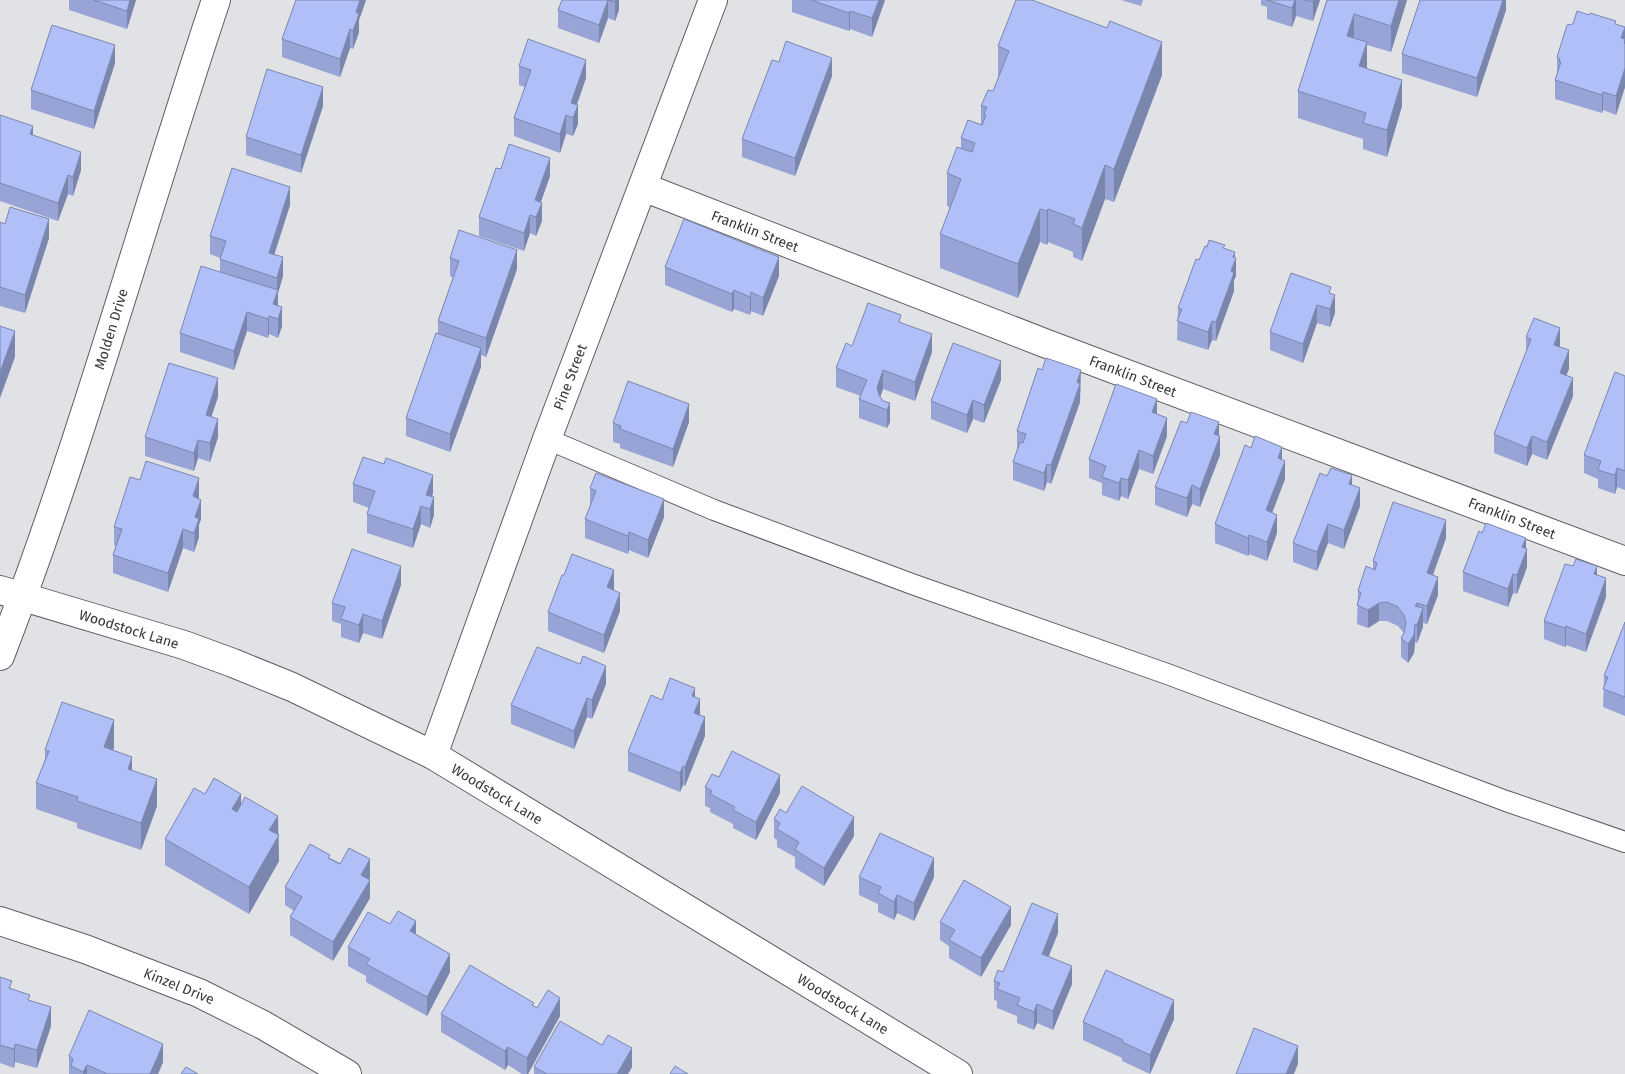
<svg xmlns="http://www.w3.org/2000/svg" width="1625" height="1074" font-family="'Fira Sans',sans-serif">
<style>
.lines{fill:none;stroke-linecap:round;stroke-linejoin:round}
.service-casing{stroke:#5d5e61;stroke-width:22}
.minor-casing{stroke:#5d5e61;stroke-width:30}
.tertiary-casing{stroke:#5d5e61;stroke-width:30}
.service{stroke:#fff;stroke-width:20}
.minor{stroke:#fff;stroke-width:28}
.tertiary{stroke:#fff;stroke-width:28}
.wall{fill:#97a4d5}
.shaded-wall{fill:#7b86ae}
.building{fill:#b0bff8;stroke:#7b86ae}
.labels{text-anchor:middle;stroke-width:4;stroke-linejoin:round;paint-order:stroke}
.street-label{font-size:14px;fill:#373738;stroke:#fff}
</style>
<rect width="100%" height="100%" fill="#e1e2e5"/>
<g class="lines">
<g class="service-casing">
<polyline id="service" points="547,439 714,510 912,584 1170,675 1506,801 1625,842"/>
</g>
<g class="minor-casing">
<g id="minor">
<polyline points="643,187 1047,344 1625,561"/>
<path d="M0,656c83,-215 143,-438 216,-656"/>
<polyline points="433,755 547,439 713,0"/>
<polyline points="0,921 85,949 199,993 263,1025 347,1074"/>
</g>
</g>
<g class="tertiary-casing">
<polyline id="tertiary" points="0,590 184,645 233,663 292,687 433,755 958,1074"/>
</g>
<use href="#service" class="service"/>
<use href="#minor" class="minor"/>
<use href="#tertiary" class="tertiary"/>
</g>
<g class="wall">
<polygon points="69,0 136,0 127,29 69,10"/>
<polygon points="296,0 366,0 359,20 359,32 353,49 350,48 340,77 282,57 282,39"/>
<polygon points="562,0 619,0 619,10 615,21 608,18 599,43 558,28 558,10"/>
<polygon points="792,0 885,0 872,37 850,29 849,31 792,12"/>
<polygon points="1121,0 1143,0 1141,6"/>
<polygon points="1261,0 1320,0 1313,21 1296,16 1292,27 1267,19 1267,7 1261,5"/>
<polygon points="1327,0 1407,0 1391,52 1367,45 1367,69 1402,106 1387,157 1363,149 1363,139 1298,118 1298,91"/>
<polygon points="1506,0 1506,10 1477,97 1402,73 1402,54"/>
<polygon points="1616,24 1625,39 1625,87 1616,115 1603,110 1602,113 1555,99 1555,80 1557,74 1557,57"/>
<polygon points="998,46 1162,75 1114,202 1105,199 1082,261 1073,257 1073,252 1048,242 1047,245 1040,242 1018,298 940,268 940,234 950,208 947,206 947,173 961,148 961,138 981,125 981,106 993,91 998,79"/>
<polygon points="115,63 94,129 31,109 31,90"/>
<polygon points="519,66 586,78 577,105 578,124 573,136 566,134 560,153 514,136 514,118 525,87 519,85"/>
<polygon points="832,76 795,176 742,157 742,139"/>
<polygon points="323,106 301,173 246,155 246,137"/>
<polygon points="0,115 33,135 81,170 73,196 68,194 58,221 0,201"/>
<polygon points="501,169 550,176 541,202 542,221 536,236 530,233 524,251 479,236 479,217"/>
<polygon points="290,205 274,255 283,276 278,293 278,305 282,326 278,338 269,334 268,338 247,331 234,370 180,352 180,333 220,272 220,258 210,254 210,236"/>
<polygon points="0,222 49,238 25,313 0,306"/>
<polygon points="1225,248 1235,258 1236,276 1234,280 1234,291 1216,341 1212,340 1208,350 1177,340 1178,308 1199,260"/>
<polygon points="450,258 517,269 486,357 481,355 481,367 450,452 406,436 406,418 438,334 438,321 453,278 450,276"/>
<polygon points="665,267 779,276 763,316 751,311 750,315 734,309 732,312 665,285"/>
<polygon points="1331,294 1335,313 1330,327 1317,323 1303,363 1270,350 1270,332"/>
<polygon points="901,323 932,352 915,401 883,389 880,397 883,401 890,403 890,422 887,428 859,418 859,399 861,396 836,387 836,368 852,346"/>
<polygon points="1526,337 1560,347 1569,369 1566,375 1573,396 1547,460 1532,454 1527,466 1494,453 1494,434 1526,352"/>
<polygon points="1625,376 1625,490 1617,487 1615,494 1598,488 1598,479 1584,473 1584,455"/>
<polygon points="1001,380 984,423 973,419 967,433 931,419 931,401"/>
<polygon points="1081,389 1080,392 1080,402 1051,484 1047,482 1044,491 1013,480 1013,462 1017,450 1017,431"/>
<polygon points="218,397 211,416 218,437 210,462 198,458 194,471 145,456 145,437"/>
<polygon points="1157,414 1167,436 1153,474 1139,469 1128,499 1121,496 1119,501 1102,495 1102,483 1089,478 1089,459"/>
<polygon points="689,422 673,467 620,448 620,444 613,442 613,423"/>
<polygon points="1219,436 1220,455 1200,507 1192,504 1187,517 1155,505 1155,487"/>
<polygon points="1282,460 1285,479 1272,513 1277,533 1267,561 1249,554 1248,556 1215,543 1215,524"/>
<polygon points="353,484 433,493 432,497 434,515 430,528 421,524 413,548 367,533 367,514 369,508 353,502"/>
<polygon points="1352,485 1360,506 1344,549 1328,543 1317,571 1293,562 1293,543"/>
<polygon points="590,488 664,517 648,558 629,550 628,554 585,538 585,519 590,506"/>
<polygon points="199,497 198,499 201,519 199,525 199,537 194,552 183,548 168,592 113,573 113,555 116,546 114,545 114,527"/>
<polygon points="1446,538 1433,575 1438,595 1427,624 1423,623 1423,627 1417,643 1415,642 1414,653 1408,663 1401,657 1401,638 1404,633 1398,626 1387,621 1379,621 1368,628 1357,624 1358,591 1373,569 1373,561"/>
<polygon points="1526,548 1527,567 1517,594 1513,593 1508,607 1463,591 1463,572"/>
<polygon points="564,575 614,589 614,590 620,611 604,653 548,631 548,612"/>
<polygon points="1597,575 1606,597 1586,652 1566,645 1565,647 1544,639 1544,621"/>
<polygon points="401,585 382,639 363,633 359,643 341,637 341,624 332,621 332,603"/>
<polygon points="1625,622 1625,716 1603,707 1604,676"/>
<polygon points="606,684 592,719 587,717 574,749 511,724 511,705"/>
<polygon points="695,697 705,736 685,786 683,785 680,792 628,771 628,752 662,700"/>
<polygon points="114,747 113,750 132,771 157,806 141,850 77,828 77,823 36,809 36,783 45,759 45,750"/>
<polygon points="719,777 780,793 756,840 733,828 733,824 710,812 710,808 705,806 705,787"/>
<polygon points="205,794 241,804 278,834 279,861 249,914 165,865 165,839"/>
<polygon points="786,813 854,836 824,886 795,868 795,857 777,847 777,840 774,838 774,819"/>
<polygon points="330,858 370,878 369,879 370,898 333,961 290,935 290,917 294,911 285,905 285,887"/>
<polygon points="859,877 934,877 914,921 897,913 894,920 878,912 878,904 859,895"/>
<polygon points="940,922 1011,925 981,977 949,958 949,946 940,940"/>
<polygon points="390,924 416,935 450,972 427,1016 366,982 366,976 348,966 348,947"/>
<polygon points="1058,933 1049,956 1072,984 1053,1030 1037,1023 1034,1030 1017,1023 1017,1016 997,1008 997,1001 994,1000 994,981 1003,972"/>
<polygon points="0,977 12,989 30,1001 51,1026 37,1068 15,1062 14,1068 0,1063"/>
<polygon points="534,1006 537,1008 560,1016 528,1074 522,1074 508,1065 505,1070 441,1032 441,1014"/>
<polygon points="1174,1019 1150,1074 1122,1061 1122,1058 1083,1040 1083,1022"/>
<polygon points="69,1056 163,1062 158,1074 69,1074"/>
<polygon points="534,1067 632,1067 628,1074 534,1074"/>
</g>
<g class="shaded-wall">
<polygon points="130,0 136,0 127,29 127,11"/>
<polygon points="360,0 366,0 359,20 359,32 353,49 353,31 356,12"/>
<polygon points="608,0 608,18 599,43 599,25"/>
<polygon points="616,0 619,0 619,10 615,21 615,2"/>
<polygon points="879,0 885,0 872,37 872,18"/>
<polygon points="1295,0 1296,0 1296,16 1292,27 1292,8"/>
<polygon points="1314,0 1320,0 1313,21 1313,2"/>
<polygon points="1399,0 1407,0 1391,52 1391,26"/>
<polygon points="1503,0 1506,0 1506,10 1477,97 1477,78"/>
<polygon points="850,11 850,29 849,31 849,13"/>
<polygon points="1354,14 1354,41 1347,36"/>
<polygon points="1625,27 1625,41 1625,40 1625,58 1621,38"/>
<polygon points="350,29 350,48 340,77 340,59"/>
<polygon points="1162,42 1162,75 1114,202 1114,169"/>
<polygon points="1367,42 1367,69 1359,66"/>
<polygon points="115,45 115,63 94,129 94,111"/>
<polygon points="832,58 832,76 795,176 795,158"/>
<polygon points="586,60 586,78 572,117 571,103"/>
<polygon points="1625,68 1625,87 1616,115 1616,96"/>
<polygon points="1402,80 1402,106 1387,157 1387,130"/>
<polygon points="323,87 323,106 301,173 301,155"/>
<polygon points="1603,92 1603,110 1602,113 1602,95"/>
<polygon points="578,105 578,124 573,136 573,118"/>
<polygon points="566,115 566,134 560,153 560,134"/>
<polygon points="33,126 33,145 30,134"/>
<polygon points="81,152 81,170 73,196 73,177"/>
<polygon points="550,158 550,176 535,218 535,200"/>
<polygon points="1105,165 1105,199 1082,261 1082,228"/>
<polygon points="68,175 68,194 58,221 58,203"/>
<polygon points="290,187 290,205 269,271 269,253"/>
<polygon points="542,203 542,221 536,236 536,217"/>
<polygon points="1040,209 1040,242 1018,298 1018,264"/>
<polygon points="1048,209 1048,242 1047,245 1047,211"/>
<polygon points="530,215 530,233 524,251 524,233"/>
<polygon points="49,219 49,238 25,313 25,295"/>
<polygon points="517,250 517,269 486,357 486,338"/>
<polygon points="1235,252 1235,261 1236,258 1236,276 1234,280 1234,291 1216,341 1216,322 1231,271 1233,257"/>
<polygon points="283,257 283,276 278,293 278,309 273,304 277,293 277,278"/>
<polygon points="779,257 779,276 763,316 763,298"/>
<polygon points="734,290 734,309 732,312 732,294"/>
<polygon points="751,292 751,311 750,315 750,297"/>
<polygon points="1335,295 1335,313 1330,327 1330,309"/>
<polygon points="1317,305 1317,323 1303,363 1303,344"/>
<polygon points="282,307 282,326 278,338 278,319"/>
<polygon points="247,312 247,331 234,370 234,351"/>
<polygon points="269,316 269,334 268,338 268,319"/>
<polygon points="1212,321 1212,340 1208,350 1208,332"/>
<polygon points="1560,328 1560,347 1554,363 1554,345"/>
<polygon points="15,331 15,357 0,398 0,372"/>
<polygon points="932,334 932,352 915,401 915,382"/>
<polygon points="481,348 481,367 450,452 450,434"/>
<polygon points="1569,350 1569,369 1560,391 1560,373"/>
<polygon points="1001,361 1001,380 984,423 984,405"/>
<polygon points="883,370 883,389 877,406 877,388"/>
<polygon points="1081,370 1080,402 1051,484 1051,465"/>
<polygon points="218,378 218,397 206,433 206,415"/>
<polygon points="1573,378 1573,396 1547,460 1547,442"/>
<polygon points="1157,399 1157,418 1152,412"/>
<polygon points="973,400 973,419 967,433 967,415"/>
<polygon points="890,403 890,422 887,428 887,410"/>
<polygon points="689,404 689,422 673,467 673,449"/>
<polygon points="1167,418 1167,436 1153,474 1153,456"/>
<polygon points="218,419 218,437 210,462 210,443"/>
<polygon points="1219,422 1219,441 1214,434"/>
<polygon points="1220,436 1220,455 1200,507 1200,489"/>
<polygon points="1532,436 1532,454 1527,466 1527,448"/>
<polygon points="198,440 198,458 194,471 194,453"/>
<polygon points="1282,447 1282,465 1278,458"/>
<polygon points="1139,450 1139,469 1128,499 1128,480"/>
<polygon points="1285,461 1285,479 1266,529 1266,510"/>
<polygon points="1047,464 1047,482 1044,491 1044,473"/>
<polygon points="1617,468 1617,487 1615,494 1615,475"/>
<polygon points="433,475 433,493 428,508 426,495"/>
<polygon points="1352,475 1352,494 1349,484"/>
<polygon points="199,478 199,497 193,515 193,496"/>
<polygon points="1121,478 1121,496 1119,501 1119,483"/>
<polygon points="1192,485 1192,504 1187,517 1187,498"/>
<polygon points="1360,488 1360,506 1344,549 1344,530"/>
<polygon points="434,497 434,515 430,528 430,509"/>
<polygon points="664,499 664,517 648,558 648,540"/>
<polygon points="201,500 201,519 199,525 199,537 194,552 195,517"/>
<polygon points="421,506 421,524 413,548 413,529"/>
<polygon points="1277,515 1277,533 1267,561 1267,542"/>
<polygon points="1446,520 1446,538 1427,591 1427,573"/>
<polygon points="1328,524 1328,543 1317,571 1317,552"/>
<polygon points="183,529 183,548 168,592 168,573"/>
<polygon points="629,532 629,550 628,554 628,536"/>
<polygon points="1249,535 1249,554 1248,556 1248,538"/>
<polygon points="1526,538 1526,551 1527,549 1527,567 1517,594 1517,575 1522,547"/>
<polygon points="401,566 401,585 382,639 382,621"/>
<polygon points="1597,566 1597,585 1594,574"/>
<polygon points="614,570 614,589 607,606 607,587"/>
<polygon points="1513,574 1513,593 1508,607 1508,589"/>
<polygon points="1438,577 1438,595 1427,624 1427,606"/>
<polygon points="1606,578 1606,597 1586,652 1586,634"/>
<polygon points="620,593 620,611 604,653 604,635"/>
<polygon points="1379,603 1379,621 1368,628 1368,610"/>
<polygon points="1417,603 1417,621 1415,624 1415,642 1414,653 1408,663 1408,644 1415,606"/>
<polygon points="1423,608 1423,627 1417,643 1417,625"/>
<polygon points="363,614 363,633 359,643 359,625"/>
<polygon points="1566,626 1566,645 1565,647 1565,628"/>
<polygon points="606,666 606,684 592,719 592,700"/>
<polygon points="695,688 695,707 692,696"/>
<polygon points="587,698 587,717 574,749 574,731"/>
<polygon points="700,699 700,717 694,713"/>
<polygon points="705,717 705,736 685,786 685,767"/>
<polygon points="114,720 114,747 104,773 104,747"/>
<polygon points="132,757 132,783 128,769"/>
<polygon points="683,766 683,785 680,792 680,773"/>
<polygon points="780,775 780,793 756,840 756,822"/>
<polygon points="157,779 157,806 141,850 141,823"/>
<polygon points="241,794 241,821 232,809"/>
<polygon points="278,816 279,861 249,914 249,887 269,830"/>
<polygon points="854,817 854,836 824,886 824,868"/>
<polygon points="934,858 934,877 914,921 914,903"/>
<polygon points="370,859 370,878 361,893 361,875"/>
<polygon points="370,880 370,898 333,961 333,942"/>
<polygon points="897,895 897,913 894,920 894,902"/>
<polygon points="1011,907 1011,925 981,977 981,958"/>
<polygon points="1058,914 1058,933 1042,972 1042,954"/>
<polygon points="416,921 416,939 410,931"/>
<polygon points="450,954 450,972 427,1016 427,997"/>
<polygon points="1072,966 1072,984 1053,1030 1053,1011"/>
<polygon points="560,998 560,1016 528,1074 527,1074 527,1058"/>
<polygon points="1174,1000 1174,1019 1150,1074 1150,1055"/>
<polygon points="1037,1004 1037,1023 1034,1030 1034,1012"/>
<polygon points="51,1007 51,1026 37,1068 37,1050"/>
<polygon points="15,1044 15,1062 14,1068 14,1049"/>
<polygon points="163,1044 163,1062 158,1074 150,1074"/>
<polygon points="1298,1046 1298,1064 1294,1074 1286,1074"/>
<polygon points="508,1047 508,1065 505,1070 505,1051"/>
<polygon points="632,1048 632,1067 628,1074 617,1074"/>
<polygon points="87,1065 87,1074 83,1074 83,1072"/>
</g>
<g class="building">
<polygon points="94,0 130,0 127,11"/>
<polygon points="296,0 360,0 356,12 359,14 353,31 350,29 340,59 282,39"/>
<polygon points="562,0 608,0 599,25 558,10"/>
<polygon points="608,0 616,0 615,2"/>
<polygon points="811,0 879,0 872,18 850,11 849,13"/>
<polygon points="1016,0 1032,0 1107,28 1110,21 1162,42 1114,169 1105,165 1082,228 1073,224 1075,219 1048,209 1047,211 1040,209 1018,264 940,234 961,179 947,173 957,147 972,152 975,143 961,138 968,120 982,125 986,115 984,114 987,107 981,106 988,90 993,91 1009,51 998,46"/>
<polygon points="1267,0 1295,0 1292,8"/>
<polygon points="1305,0 1314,0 1313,2"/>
<polygon points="1327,0 1399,0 1391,26 1354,14 1347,36 1367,42 1359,66 1402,80 1387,130 1363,123 1366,113 1298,91"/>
<polygon points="1420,0 1503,0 1477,78 1402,54"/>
<polygon points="1577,11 1589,15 1590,13 1616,21 1615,24 1625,27 1621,38 1625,39 1624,43 1625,44 1625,68 1616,96 1603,92 1602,95 1555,80 1561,62 1559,62 1560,59 1557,57 1567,25 1573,24"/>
<polygon points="52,25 115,45 94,111 31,90"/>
<polygon points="528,39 586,60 571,103 578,105 573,118 566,115 560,134 514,118 531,70 519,66"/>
<polygon points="786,41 832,58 795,158 742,139 772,60 779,62"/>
<polygon points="267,69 323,87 301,155 246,137"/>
<polygon points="0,115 33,126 30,134 81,152 73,177 68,175 58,203 0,183"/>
<polygon points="509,144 550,158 535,200 542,203 536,217 530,215 524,233 479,217 496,168 501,169"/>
<polygon points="232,168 290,187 269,253 283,257 277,278 220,259 226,241 210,236"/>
<polygon points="10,207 49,219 25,295 0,287 0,222 5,224"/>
<polygon points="684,219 779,257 763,298 751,292 750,297 734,290 732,294 665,267"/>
<polygon points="459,230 517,250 486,338 438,321 459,261 450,258"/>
<polygon points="1209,240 1225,245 1223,248 1235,252 1233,257 1236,258 1231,271 1234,273 1216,322 1212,321 1208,332 1177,321 1182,309 1178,308 1196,259 1199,260 1205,246 1207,247"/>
<polygon points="201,266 278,290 273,304 282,307 278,319 269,316 268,319 247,312 234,351 180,333"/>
<polygon points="1291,273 1331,287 1329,293 1335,295 1330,309 1317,305 1303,344 1270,332"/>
<polygon points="868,303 901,315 899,322 932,334 915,382 883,370 877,388 879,395 883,401 890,403 887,410 859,399 867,380 836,368 846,343 852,346"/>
<polygon points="1534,318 1560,328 1554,345 1569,350 1560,373 1573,378 1547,442 1532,436 1527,448 1494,434 1531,339 1526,337"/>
<polygon points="0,326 15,331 0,372"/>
<polygon points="436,333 481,348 450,434 406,418"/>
<polygon points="953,343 1001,361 984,405 973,400 967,415 931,401"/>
<polygon points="1046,358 1081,370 1077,382 1080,384 1051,465 1047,464 1044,473 1013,462 1020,442 1023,443 1026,434 1017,431 1038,368 1042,370"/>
<polygon points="169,363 218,378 206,415 218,419 210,443 198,440 194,453 145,437"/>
<polygon points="1615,372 1625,376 1625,471 1617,468 1615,475 1598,470 1601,461 1584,455"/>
<polygon points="628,381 689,404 673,449 620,429 621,426 613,423"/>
<polygon points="1116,384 1157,399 1152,412 1167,418 1153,456 1139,450 1128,480 1121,478 1119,483 1102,477 1106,466 1089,459"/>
<polygon points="1191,412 1219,422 1214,434 1220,436 1200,489 1192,485 1187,498 1155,487 1181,421 1187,423"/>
<polygon points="1255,436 1282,447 1278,458 1285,461 1266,510 1277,515 1267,542 1249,535 1248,538 1215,524 1245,445 1251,448"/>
<polygon points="363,457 384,464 386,458 433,475 426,495 434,497 430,509 421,506 413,529 367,514 375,491 353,484"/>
<polygon points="146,461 199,478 193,496 201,500 195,517 199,519 194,533 183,529 168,573 113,555 122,529 114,527 130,477 140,480"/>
<polygon points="1331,468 1352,475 1349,484 1360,488 1344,530 1328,524 1317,552 1293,543 1320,473 1327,476"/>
<polygon points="596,473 664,499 648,540 629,532 628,536 585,519 596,491 590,488"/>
<polygon points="1393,502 1446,520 1427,573 1438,577 1427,606 1417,603 1415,606 1423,608 1417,625 1415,624 1414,635 1408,644 1401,638 1404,633 1406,623 1404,615 1398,607 1387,602 1379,603 1368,610 1357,605 1361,593 1358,591 1366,566 1375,570 1377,563 1373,561"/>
<polygon points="1486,523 1526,538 1522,547 1527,549 1517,575 1513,574 1508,589 1463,572 1479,531 1482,533"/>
<polygon points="352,549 401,566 382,621 363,614 359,625 341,619 345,607 332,603"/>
<polygon points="572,554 614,570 607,587 620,593 604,635 548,612 562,575 564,575"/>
<polygon points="1576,559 1597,566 1594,574 1606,578 1586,634 1566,626 1565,628 1544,621 1565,564 1573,566"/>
<polygon points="1625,622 1625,697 1603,689 1608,677 1604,676"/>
<polygon points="537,647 580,664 583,656 606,666 592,700 587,698 574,731 511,705"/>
<polygon points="670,678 695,688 692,696 700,699 694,713 705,717 685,767 683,766 680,773 628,752 651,695 662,700"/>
<polygon points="62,702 114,720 104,747 132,757 128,769 157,779 141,823 77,801 78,797 36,783 49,751 45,750"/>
<polygon points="732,751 780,775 756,822 733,810 735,807 710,794 712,791 705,787 712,774 719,777"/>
<polygon points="214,778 241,794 232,809 237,812 245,797 278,816 269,830 279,835 249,887 165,839 194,788 205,794"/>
<polygon points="802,786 854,817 824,868 795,850 799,842 777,829 780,823 774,819 780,809 786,813"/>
<polygon points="880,833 934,858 914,903 897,895 894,902 878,893 881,887 859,877"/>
<polygon points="310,844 330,855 328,858 340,864 349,848 370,859 361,875 370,880 333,942 290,917 302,897 285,887"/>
<polygon points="964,880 1011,907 981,958 949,940 955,930 940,922"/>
<polygon points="1032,903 1058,914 1042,954 1072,966 1053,1011 1037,1004 1034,1012 1017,1005 1020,998 997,989 1000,983 994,981 998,970 1003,972"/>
<polygon points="398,911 416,921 410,931 450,954 427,997 366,964 370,959 348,947 368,912 390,924"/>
<polygon points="470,965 534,1003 532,1005 537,1008 548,990 560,998 527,1058 508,1047 505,1051 441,1014"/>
<polygon points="1106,970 1174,1000 1150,1055 1122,1042 1123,1040 1083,1022"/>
<polygon points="0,977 12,981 9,988 30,995 28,1000 51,1007 37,1050 15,1044 14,1049 0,1045"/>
<polygon points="89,1010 163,1044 150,1074 108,1074 87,1065 83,1072 71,1066 73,1059 69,1056"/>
<polygon points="560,1021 602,1045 608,1035 632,1048 617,1074 547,1074 534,1067"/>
<polygon points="1254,1028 1298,1046 1286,1074 1236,1074"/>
<polygon points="675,1066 688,1074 670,1074"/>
<polygon points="186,1067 198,1074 181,1074"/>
</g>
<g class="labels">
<g class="street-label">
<text transform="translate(755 231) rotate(21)" y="5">Franklin Street</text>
<text transform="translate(111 329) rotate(-73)" y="5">Molden Drive</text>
<text transform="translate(1133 376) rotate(21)" y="5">Franklin Street</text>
<text transform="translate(570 377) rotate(-69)" y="5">Pine Street</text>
<text transform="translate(1512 518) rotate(21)" y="5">Franklin Street</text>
<text transform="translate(129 629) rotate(17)" y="5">Woodstock Lane</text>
<text transform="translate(497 794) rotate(31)" y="5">Woodstock Lane</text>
<text transform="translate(179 986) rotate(22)" y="5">Kinzel Drive</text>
<text transform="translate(843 1004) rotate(31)" y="5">Woodstock Lane</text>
</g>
</g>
</svg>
